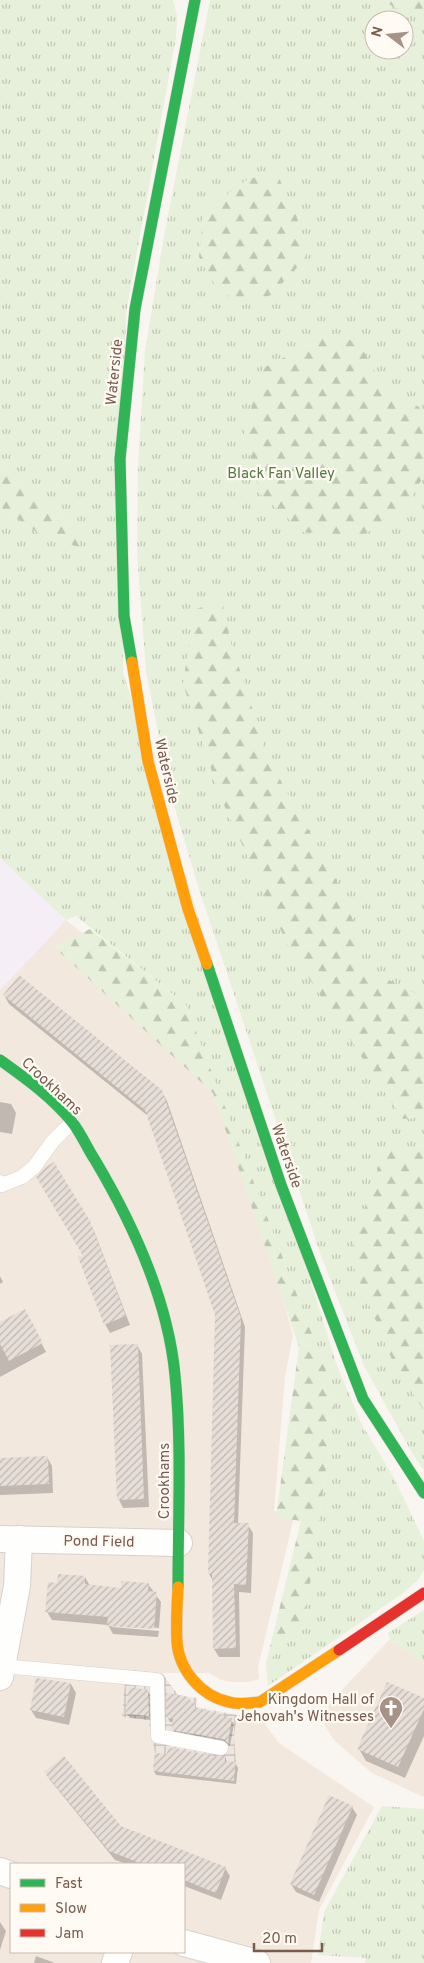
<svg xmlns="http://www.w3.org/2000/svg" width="424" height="1963" font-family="Overpass,sans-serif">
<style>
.residential{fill:#f2e8de;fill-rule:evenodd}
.industrial{fill:url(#industrial-grid)}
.education{fill:#f6eef6}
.grass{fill:url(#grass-tufts);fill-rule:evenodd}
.forest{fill:url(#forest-firs)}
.shadow{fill:#0003}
.building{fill:url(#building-hatch)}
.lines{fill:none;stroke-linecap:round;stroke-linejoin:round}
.lane-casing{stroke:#d7d1cb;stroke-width:15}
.street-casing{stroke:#d7d1cb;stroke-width:28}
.fast-casing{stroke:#d9d2cb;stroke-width:12}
.slow-casing{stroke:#d9d2cb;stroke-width:12}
.jam-casing{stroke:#d9d2cb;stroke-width:12}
.lane{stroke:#fefefd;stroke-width:14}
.street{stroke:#fefefd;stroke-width:26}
.fast{stroke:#30b455;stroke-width:11}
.slow{stroke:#ff9f0a;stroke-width:11}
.jam{stroke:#e5322d;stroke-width:11}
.labels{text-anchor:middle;stroke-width:4.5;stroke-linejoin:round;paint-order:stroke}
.street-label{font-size:15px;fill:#7a5c4d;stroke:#fffaf3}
.park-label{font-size:15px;fill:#537a41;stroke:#fffaf3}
.poi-label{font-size:15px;fill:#7a5c4d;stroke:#fffaf3;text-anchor:end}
</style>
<defs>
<pattern id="industrial-grid" width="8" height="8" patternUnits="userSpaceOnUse" patternTransform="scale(1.25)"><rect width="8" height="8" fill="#ede5e0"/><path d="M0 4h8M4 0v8" fill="none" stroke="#c5bdb8"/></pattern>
<pattern id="grass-tufts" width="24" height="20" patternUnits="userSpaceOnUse" patternTransform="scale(1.25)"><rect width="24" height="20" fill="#e7f0db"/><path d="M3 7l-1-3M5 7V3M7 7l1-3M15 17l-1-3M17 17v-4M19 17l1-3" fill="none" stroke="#c0c6b4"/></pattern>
<pattern id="forest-firs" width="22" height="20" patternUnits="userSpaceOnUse" patternTransform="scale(1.25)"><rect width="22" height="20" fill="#e7f0db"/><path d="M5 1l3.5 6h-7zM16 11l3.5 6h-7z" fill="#c0c6b4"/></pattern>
<pattern id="building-hatch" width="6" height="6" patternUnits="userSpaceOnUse" patternTransform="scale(1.25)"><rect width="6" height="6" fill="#e6ded7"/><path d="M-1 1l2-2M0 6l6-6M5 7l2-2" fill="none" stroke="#bfb7b1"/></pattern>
</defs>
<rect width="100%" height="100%" fill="#f9f5f0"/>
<g class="residential">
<path d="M66,920l141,113 86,302 -8,42 -11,134 21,2 -37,154 1,12 -11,3h-15l-12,-2 -12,-7h-47l-36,-4 -3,48 25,3 7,33 79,28 2,-19 -2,-26 3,-21 23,-3 6,14 13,17 95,64 -55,103 -8,53h-311v-973zM11,1864h173v88h-173z"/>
<polygon points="390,1639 424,1663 424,1797 372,1773 334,1740 324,1724 329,1704"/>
</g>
<polygon class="industrial" points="126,1669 162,1673 178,1695 197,1698 196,1707 237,1715 234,1736 236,1762 234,1781 153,1771 155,1753 148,1720 122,1717"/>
<polygon class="education" points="0,858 66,920 0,990"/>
<g class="grass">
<polygon points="0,0 173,0 177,16 176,37 126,313 123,672 336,1363 361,1423 394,1478 424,1541 424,1570 418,1580 403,1593 268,1686 266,1663 304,1628 336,1397 186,1005 76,916 66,920 0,858 0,507 38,533 71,526 0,465"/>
<path d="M210,0h214v1471l-13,-20 -47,-85 -44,-113 -121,-364 -29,-97 -24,-121 -9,-117 1,-90 7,-113 19,-115zM374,20h30v30h-30z"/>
<polygon points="424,1610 424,1663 390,1639 388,1633"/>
<polygon points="382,1806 424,1809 424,1963 365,1963 366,1958 318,1955 324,1912"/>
</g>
<g class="forest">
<polygon points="379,0 424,0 424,11 415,16"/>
<polygon points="277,175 295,209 307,257 271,295 242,305 216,287 199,257 204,211 250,178"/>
<polygon points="332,333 360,344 385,390 419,407 424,415 424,475 404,512 361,536 303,532 260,494 244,432 263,368"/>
<polygon points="0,465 71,526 81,548 38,533 0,507"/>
<polygon points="222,600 231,643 269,760 334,875 357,930 360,965 414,993 424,984 424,1117 403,1119 290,950 220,796 183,684 194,610"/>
<polygon points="90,929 186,1005 336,1397 304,1628 266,1663 301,1521 276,1517 299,1347 213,1093 54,947"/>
<polygon points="384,1150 424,1150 424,1411 393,1362 349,1256"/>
</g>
<g class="shadow">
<polygon points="4,995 162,1092 167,1101 245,1327 238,1524 248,1525 253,1533 251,1593 239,1592 240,1657 219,1657 214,1649 213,1581 209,1574 216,1314 148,1116 9,1004"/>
<polygon points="0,1102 11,1104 16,1113 12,1134 0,1132"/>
<polygon points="53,1163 94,1231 130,1325 110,1333 105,1324 80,1258 84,1256"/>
<polygon points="0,1276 3,1282 0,1284"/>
<polygon points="28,1317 46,1352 0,1377 0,1322"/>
<polygon points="137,1345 142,1354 149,1507 123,1508 119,1500"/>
<polygon points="47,1457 52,1466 53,1493 0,1495 0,1459"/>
<polygon points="85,1577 90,1586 122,1589 148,1584 161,1602 159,1628 112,1625 112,1627 159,1631 158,1637 113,1634 108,1625 52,1620 47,1612 58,1585"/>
<polygon points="71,1684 76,1693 69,1725 36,1718 31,1710"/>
<polygon points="148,1691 150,1695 151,1720 130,1718 127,1714"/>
<polygon points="424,1699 424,1736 405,1778 366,1761 359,1749"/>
<polygon points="195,1705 197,1709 231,1720 234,1724 230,1746 226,1743 175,1734 173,1729 174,1722 170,1722 168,1718"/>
<polygon points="225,1756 227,1763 236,1764 238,1768 236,1784 156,1775 154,1771"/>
<polygon points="45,1772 120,1827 225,1868 230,1876 221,1900 184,1886 184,1864 127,1864 115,1860 50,1780"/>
<polygon points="352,1807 357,1815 319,1902 296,1892 291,1884"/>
<polygon points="0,1922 6,1931 0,1950"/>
<polygon points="36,1956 55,1963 34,1963"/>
</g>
<g class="building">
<polygon points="19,975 162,1090 241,1318 234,1523 249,1523 246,1585 234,1584 236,1648 213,1649 212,1574 208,1574 215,1315 145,1110 3,995"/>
<polygon points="54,1162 90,1221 126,1316 104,1325 78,1257 83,1256 36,1177 45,1167"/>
<polygon points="25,1309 43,1343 9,1361 0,1344 0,1322"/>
<polygon points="138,1344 144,1499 117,1500 110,1345"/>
<polygon points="48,1456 49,1484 0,1486 0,1458"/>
<polygon points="58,1574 85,1576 85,1584 121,1588 121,1581 149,1583 148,1591 157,1592 154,1629 107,1626 108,1617 45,1612 48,1582 57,1583"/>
<polygon points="36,1678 71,1683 64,1717 30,1710"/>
<polygon points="387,1682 424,1698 424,1709 398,1767 357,1749"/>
<polygon points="129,1687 148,1690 149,1716 126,1714"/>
<polygon points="166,1693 187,1697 196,1705 195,1707 232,1718 228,1743 223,1739 171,1730 173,1719 166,1718"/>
<polygon points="168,1747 219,1757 226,1755 225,1761 236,1762 234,1781 153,1771 155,1753 167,1754"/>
<polygon points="64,1756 121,1826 226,1867 216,1893 184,1880 184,1864 142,1864 109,1851 44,1772"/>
<polygon points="329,1795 353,1806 314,1895 290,1884"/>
</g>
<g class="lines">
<g class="lane-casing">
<g id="lane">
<polyline points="0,1182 2,1185 22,1177 34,1167 53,1141 72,1122"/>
<polyline points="2,1666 157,1680 158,1736 221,1748"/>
</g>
</g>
<g class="street-casing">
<g id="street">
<polyline points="0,1539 179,1543"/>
<polyline points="0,1677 17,1586 19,1539"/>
<polyline points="0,1871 11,1875"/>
<polyline points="184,1943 257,1963"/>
<polyline points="115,1963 119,1952"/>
</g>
</g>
<g class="fast-casing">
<g id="fast">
<polyline points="132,662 124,616 120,459 135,309 195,0"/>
<polyline points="207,964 281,1185 363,1399 424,1493"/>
<path d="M0,1060c25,18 52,37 72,62 9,11 15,26 23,38 38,64 73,141 80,215 7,70 3,142 3,212"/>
</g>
</g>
<g class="slow-casing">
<g id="slow">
<polyline points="132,662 148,761 188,909 207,964"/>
<path d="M178,1587c-1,18 -2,37 -1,55 2,28 24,54 52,60 10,3 21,1 31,0l79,-52"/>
</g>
</g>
<g class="jam-casing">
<polyline id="jam" points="339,1650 424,1593"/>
</g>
<use href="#lane" class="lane"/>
<use href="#street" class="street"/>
<use href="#fast" class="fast"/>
<use href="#slow" class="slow"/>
<use href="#jam" class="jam"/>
</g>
<defs>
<g id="church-pin" transform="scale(1.25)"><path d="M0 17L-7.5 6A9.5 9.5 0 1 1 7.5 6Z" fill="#a69286" stroke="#fffaf3"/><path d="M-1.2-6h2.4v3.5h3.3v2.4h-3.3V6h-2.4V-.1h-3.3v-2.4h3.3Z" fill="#fff"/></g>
</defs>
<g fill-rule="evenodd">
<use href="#church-pin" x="391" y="1708"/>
</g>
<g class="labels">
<g class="street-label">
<text transform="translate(114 372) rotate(-84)" y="5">Waterside</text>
<text transform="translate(167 771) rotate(77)" y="5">Waterside</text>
<text transform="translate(52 1086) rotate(43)" y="5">Crookhams</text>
<text transform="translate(287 1156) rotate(71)" y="5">Waterside</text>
<text transform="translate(164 1481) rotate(-90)" y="5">Crookhams</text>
<text transform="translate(99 1541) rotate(1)" y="5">Pond Field</text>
</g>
<g class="park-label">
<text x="281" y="478">Black Fan Valley</text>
</g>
<g class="poi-label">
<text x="374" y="1704">Kingdom Hall of<tspan x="374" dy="17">Jehovah's Witnesses</tspan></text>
</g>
</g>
<rect x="10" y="1863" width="175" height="90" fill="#fffaf3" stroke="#cabbb1"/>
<rect x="20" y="1879" width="25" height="8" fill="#30b455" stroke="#cabbb1"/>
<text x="55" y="1888" font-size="15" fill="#7a5c4d">Fast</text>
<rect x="20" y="1904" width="25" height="8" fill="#ff9f0a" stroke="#cabbb1"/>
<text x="55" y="1913" font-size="15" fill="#7a5c4d">Slow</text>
<rect x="20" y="1929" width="25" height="8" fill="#e5322d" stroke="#cabbb1"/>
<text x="55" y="1938" font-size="15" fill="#7a5c4d">Jam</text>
<g transform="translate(389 35) rotate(286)"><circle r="24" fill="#fffaf3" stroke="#cabbb1"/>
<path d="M0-4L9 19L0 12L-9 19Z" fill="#a69286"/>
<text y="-8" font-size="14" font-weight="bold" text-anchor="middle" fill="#7a5c4d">N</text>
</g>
<path d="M254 1943v8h68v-8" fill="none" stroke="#7a5c4d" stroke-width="2.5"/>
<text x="262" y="1943" font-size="15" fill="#7a5c4d" stroke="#fffaf3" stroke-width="4" paint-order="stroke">20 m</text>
</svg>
